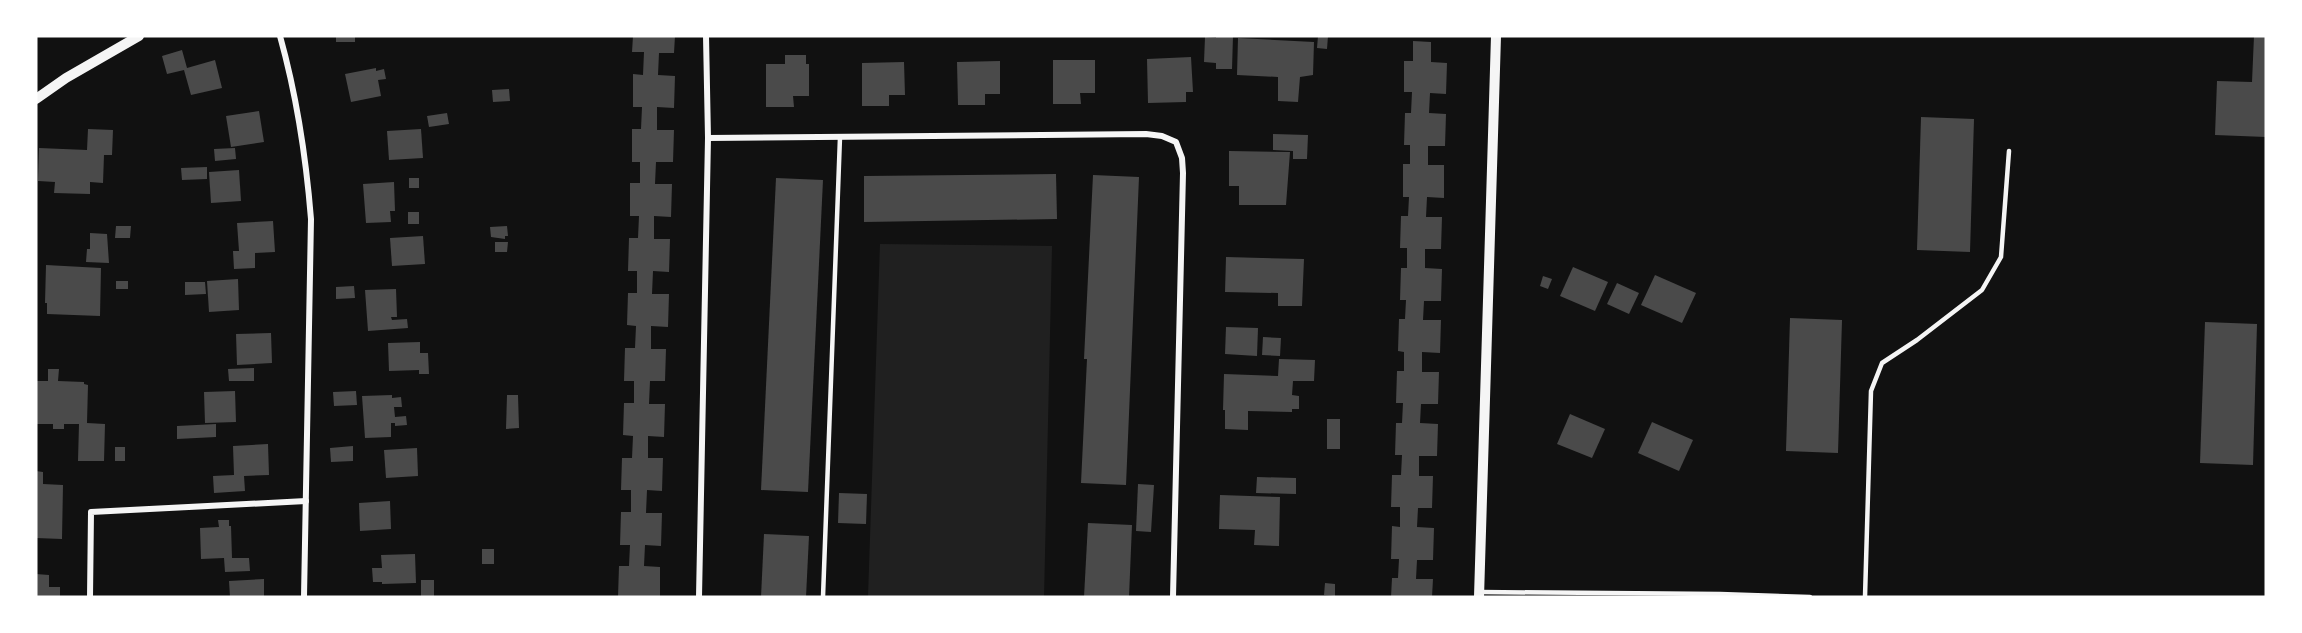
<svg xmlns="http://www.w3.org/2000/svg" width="2302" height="633" font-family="'Alegreya Sans',sans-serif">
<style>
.green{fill:#202020}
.building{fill:#4a4a4a}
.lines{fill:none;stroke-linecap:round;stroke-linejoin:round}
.service{stroke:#f5f5f5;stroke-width:4.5}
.minor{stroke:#f5f5f5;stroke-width:6}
.tertiary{stroke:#f5f5f5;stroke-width:10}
</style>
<rect width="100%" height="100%" fill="#111"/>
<polygon class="green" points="880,244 1052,246 1044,597 868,597"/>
<g class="building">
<rect x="336" y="36" width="19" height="6"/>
<polygon points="633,36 675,36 674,53 659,53 658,75 675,76 674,108 657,107 657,130 674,130 673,162 656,162 655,184 672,184 671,217 654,216 654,239 670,239 669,272 653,271 652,294 669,294 668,327 651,326 651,349 666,349 665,381 650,381 649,404 665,404 664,437 648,436 648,458 663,458 662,491 647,490 646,513 662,513 661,546 645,545 644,566 660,567 660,597 618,597 619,566 629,566 630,545 620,545 621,512 631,512 631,490 621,490 622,458 632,458 633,436 623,435 624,403 634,403 634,381 624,381 625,348 635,348 636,326 627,325 628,293 637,293 637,271 628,271 629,238 638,238 639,216 630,216 630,183 640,183 640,162 632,162 632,129 641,129 642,107 633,107 633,74 643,75 644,52 632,52"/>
<polygon points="1216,36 1233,36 1232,69 1216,69 1216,63 1204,62 1205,37 1216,38"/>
<polygon points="1318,36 1328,36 1327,49 1317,48"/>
<polygon points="2254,36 2266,36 2266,137 2215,135 2217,81 2252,82"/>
<polygon points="1238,38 1314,42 1313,75 1300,77 1298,102 1278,101 1278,77 1237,75"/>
<polygon points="1413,41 1431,42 1431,62 1447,63 1446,94 1430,93 1429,113 1446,114 1445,146 1428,146 1428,165 1444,165 1444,198 1427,197 1426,217 1442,217 1441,249 1425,249 1425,268 1442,269 1441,301 1424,301 1423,320 1441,320 1440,353 1422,352 1422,372 1439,372 1438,404 1421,404 1420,423 1438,424 1437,456 1419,456 1419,476 1433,476 1432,508 1418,508 1417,527 1434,528 1433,560 1417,560 1416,579 1433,579 1432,597 1391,597 1392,578 1398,578 1399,559 1391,559 1392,526 1400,527 1400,507 1391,507 1392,475 1401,475 1402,455 1395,455 1396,423 1402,423 1403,403 1396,403 1397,371 1404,371 1404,352 1398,351 1399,319 1405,319 1406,300 1400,300 1401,268 1407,268 1407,248 1400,248 1401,216 1408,216 1409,197 1403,197 1403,164 1410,164 1410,145 1404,145 1405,113 1411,113 1412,92 1404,92 1404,61 1413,61"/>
<polygon points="182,50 187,68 215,60 222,88 191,95 184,70 167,74 162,56"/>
<polygon points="785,55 806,55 806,64 809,64 809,96 793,96 794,107 766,107 766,64 785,64"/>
<polygon points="1191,57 1193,92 1186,92 1186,102 1148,103 1147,59"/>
<polygon points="1053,60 1095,60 1095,93 1080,93 1081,104 1053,104"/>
<polygon points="1000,61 1000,94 985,94 985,105 958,105 957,62"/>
<polygon points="904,62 905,95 889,95 889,106 862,106 862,63"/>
<polygon points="376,68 376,71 384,69 386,79 378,80 381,96 351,102 345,74"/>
<polygon points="509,89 510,101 493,102 492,90"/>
<polygon points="259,111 264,142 231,147 226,116"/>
<polygon points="447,113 449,124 429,127 427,116"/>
<polygon points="1921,117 1974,119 1970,252 1917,250"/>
<polygon points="88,129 113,130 112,155 104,155 103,183 90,182 90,194 54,193 55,182 38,181 39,148 87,150"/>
<polygon points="421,129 423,158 389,160 387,131"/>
<polygon points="1273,134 1308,135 1307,159 1293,159 1293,151 1273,150"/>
<polygon points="235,148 236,159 215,161 214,149"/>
<polygon points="1229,151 1290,152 1286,205 1239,205 1239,186 1229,186"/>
<polygon points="207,167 207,179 182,180 181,168"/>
<polygon points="239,170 241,201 211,203 209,172"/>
<polygon points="1056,174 1057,219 864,222 864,176"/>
<polygon points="1093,175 1139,177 1126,485 1081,483 1087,359 1084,359"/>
<rect x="409" y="178" width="10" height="10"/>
<polygon points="776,178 823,180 808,492 761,490"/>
<polygon points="394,182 395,211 390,211 391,222 366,223 363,184"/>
<rect x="408" y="212" width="11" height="12"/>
<polygon points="273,221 275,252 255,253 255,268 234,269 233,251 239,251 237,223"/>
<polygon points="116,226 131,226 130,238 115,238"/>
<polygon points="507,226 508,236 505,236 505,239 491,237 490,227"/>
<polygon points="90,233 107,234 109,263 86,262 87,249 90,249"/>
<polygon points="423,236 425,264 392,266 390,238"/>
<polygon points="495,242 508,242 507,252 495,252"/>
<polygon points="1226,257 1304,259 1302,306 1278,306 1278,293 1225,292"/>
<polygon points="46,265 101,268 100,316 47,314 47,303 45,303"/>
<polygon points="1573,267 1608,282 1595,311 1560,296"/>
<polygon points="1655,275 1696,293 1682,323 1641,305"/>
<polygon points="1543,276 1552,279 1548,289 1540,286"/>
<polygon points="238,279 239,310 209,312 207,281"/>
<rect x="116" y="281" width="12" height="8"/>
<polygon points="185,282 205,282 206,294 185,295"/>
<polygon points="1617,283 1639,293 1629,314 1607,304"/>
<polygon points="354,286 355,298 336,299 336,287"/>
<polygon points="396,289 397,317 391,317 392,320 407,319 408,328 368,331 365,290"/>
<polygon points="1790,318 1842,320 1838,453 1786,451"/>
<polygon points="2205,322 2257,324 2253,465 2200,463"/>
<polygon points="1226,327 1258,328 1257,356 1225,354"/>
<polygon points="271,333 272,363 237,365 236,334"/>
<polygon points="1263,337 1281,338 1280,356 1262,355"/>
<polygon points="420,342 420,353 428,353 429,374 419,374 419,370 389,371 388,343"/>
<polygon points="1279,359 1315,360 1314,381 1293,381 1292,395 1299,396 1299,409 1292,409 1292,412 1248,411 1248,430 1225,429 1225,410 1223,410 1224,374 1278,376"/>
<polygon points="254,368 254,381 229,381 228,369"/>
<polygon points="48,369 59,369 58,381 84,382 84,384 88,385 87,423 105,424 104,461 78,461 79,424 64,424 64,429 53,429 53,424 36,424 36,381 48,381"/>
<polygon points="235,391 236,422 205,423 204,392"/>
<polygon points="356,391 357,405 334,406 333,392"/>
<polygon points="392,395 392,398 401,397 402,407 394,407 395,417 406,416 407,425 395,426 395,423 391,423 391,437 365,438 362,396"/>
<polygon points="507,395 518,395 519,428 506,429"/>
<polygon points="1570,414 1605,429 1592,458 1557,444"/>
<rect x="1327" y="419" width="13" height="30"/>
<polygon points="1652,422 1693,440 1679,471 1638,453"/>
<polygon points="216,424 216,437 177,439 177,426"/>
<polygon points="268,444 269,475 244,476 245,491 214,493 213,476 234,475 233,446"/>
<polygon points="353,446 353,461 331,462 330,448"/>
<rect x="115" y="447" width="10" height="14"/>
<polygon points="417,448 418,476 386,478 384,450"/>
<polygon points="36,471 43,472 43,484 63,485 62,539 36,538"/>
<polygon points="1257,477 1296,478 1296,494 1256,493"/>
<polygon points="1138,484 1154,485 1151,532 1136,531"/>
<polygon points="839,493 867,494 866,524 838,523"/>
<polygon points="1220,495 1280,497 1279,546 1254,545 1255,530 1219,529"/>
<polygon points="390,501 391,529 360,531 359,503"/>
<polygon points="218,520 229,520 229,526 231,526 232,558 249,558 250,571 225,572 224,558 201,559 200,528 219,527"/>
<polygon points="1088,523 1132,525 1129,597 1084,597"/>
<polygon points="764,534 809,536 806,597 761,597"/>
<rect x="482" y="549" width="12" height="15"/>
<polygon points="415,554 416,583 382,584 382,582 373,582 372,568 382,568 381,555"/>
<polygon points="36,574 49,575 49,587 60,587 60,597 36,597"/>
<polygon points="264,579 264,597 230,597 229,581"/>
<rect x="421" y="580" width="13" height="17"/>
<polygon points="1325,583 1335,584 1335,596 1324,595"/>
</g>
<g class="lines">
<g class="service">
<polyline points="1480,592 1720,594 1810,597"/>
<polyline points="823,597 840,137"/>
<polyline points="1865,597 1871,391 1882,363 1917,340 1982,290 2001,257 2009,151"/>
</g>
<g class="minor">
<path d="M280,36c17,61 26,121 31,183l-7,378"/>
<polyline points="708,138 1146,134 1162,136 1176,142 1182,158 1183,173 1173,597"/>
<polyline points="90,597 91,512 306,501"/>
<polyline points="699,597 708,138 706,36"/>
</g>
<g class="tertiary">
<polyline points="36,99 66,78 139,36"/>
<polyline points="1479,597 1496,36"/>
</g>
</g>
<rect width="2302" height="633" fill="none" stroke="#ffffff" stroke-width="75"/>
</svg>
